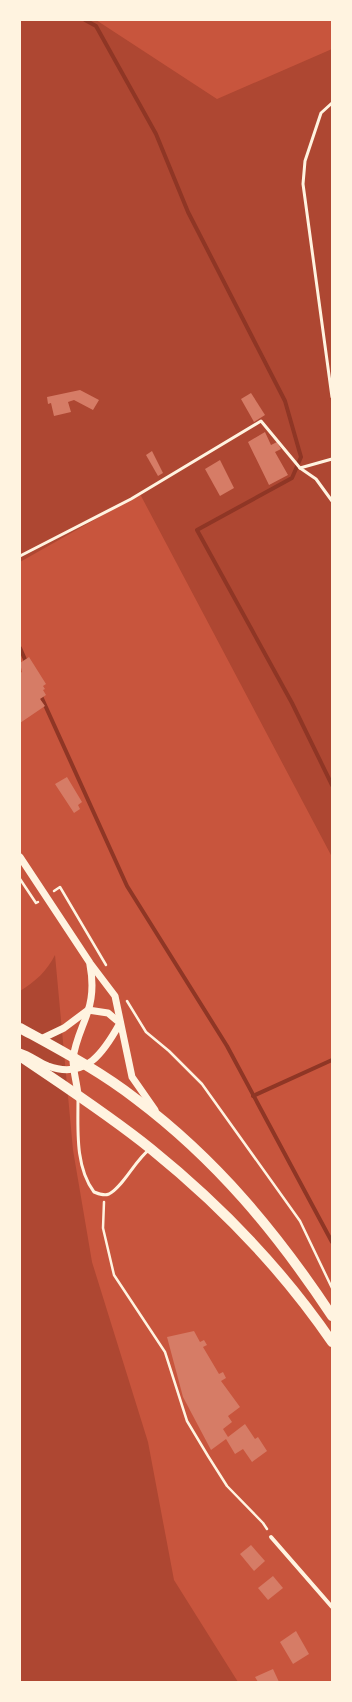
<svg xmlns="http://www.w3.org/2000/svg" width="352" height="1702" font-family="'PT Serif',serif">
<style>
.green{fill:#ae4732}
.lines{fill:none;stroke-linecap:round;stroke-linejoin:round}
.stream{stroke:#8f3625;stroke-width:4}
.building{fill:#d67c66}
.path{stroke:#fff3e0;stroke-width:2.5}
.service{stroke:#fff3e0;stroke-width:3}
.minor{stroke:#fff3e0;stroke-width:4}
.tertiary{stroke:#fff3e0;stroke-width:7}
.primary{stroke:#fff3e0;stroke-width:10}
</style>
<rect width="100%" height="100%" fill="#c8553d"/>
<g class="green">
<polygon points="20,20 96,20 217,99 332,49 332,857 140,494 20,562"/>
<path d="M55,955l18,195 19,112 56,180 26,138 64,102h-218v-691c15,-9 27,-20 35,-36z"/>
</g>
<g class="lines">
<g class="stream">
<polyline points="85,20 96,26 156,134 188,212 285,401 301,457 292,478 197,530 292,703 332,785"/>
<polyline points="20,648 27,664"/>
<polyline points="40,694 127,886 227,1046 332,1242"/>
<polyline points="253,1096 332,1060"/>
</g>
</g>
<g class="building">
<polygon points="80,390 99,400 93,410 74,400 68,402 71,412 54,416 51,403 48,404 47,397"/>
<polygon points="251,393 265,415 254,422 241,399"/>
<polygon points="265,432 271,445 277,442 281,449 275,452 288,475 269,485 248,442"/>
<polygon points="152,451 163,473 158,476 146,455"/>
<polygon points="220,460 234,488 220,496 205,469"/>
<polygon points="29,657 46,684 43,686 45,689 43,690 46,695 40,699 45,706 20,723 20,673 22,672 20,663"/>
<polygon points="67,777 82,802 78,805 80,809 74,813 55,784"/>
<polygon points="194,1331 200,1342 204,1340 207,1345 203,1347 219,1374 223,1372 226,1378 221,1381 240,1407 228,1416 232,1422 223,1429 228,1437 245,1424 255,1439 258,1437 267,1451 252,1462 243,1449 235,1454 226,1439 211,1450 183,1397 167,1337"/>
<polygon points="251,1545 265,1561 254,1571 240,1554"/>
<polygon points="273,1576 283,1588 268,1600 258,1588"/>
<polygon points="296,1631 309,1654 293,1664 280,1642"/>
<polygon points="273,1669 279,1682 258,1682 255,1677"/>
</g>
<g class="lines">
<g class="path">
<polyline points="20,879 36,903 38,902"/>
<polyline points="54,891 60,887 106,965"/>
<polyline points="127,1001 146,1032 169,1051 202,1084 300,1221 332,1288"/>
<polyline points="104,1202 103,1228 114,1275 165,1352 187,1421 208,1456 227,1486 263,1523 267,1529"/>
</g>
<g class="service">
<polyline points="332,103 321,113 305,161 303,184 332,397"/>
<polyline points="300,468 316,479 332,501"/>
<polyline points="20,556 131,499 261,421 300,468 332,459"/>
<path d="M78,1099c0,30 -3,68 16,93 5,2 10,4 15,2 14,-7 26,-34 41,-45"/>
</g>
<polyline class="minor" points="271,1537 332,1607"/>
<g class="tertiary">
<polyline points="20,857 90,963 115,996 132,1077 155,1110"/>
<path d="M20,1052c10,3 18,10 28,14 38,14 56,-14 72,-43l-12,-10 -20,-3 -24,18 -23,11"/>
<path d="M78,1095c-1,-12 -5,-24 -5,-36 2,-18 10,-32 15,-48 5,-15 5,-30 2,-46"/>
</g>
<g class="primary">
<path d="M20,1028c40,22 80,43 116,71 81,61 141,134 196,217"/>
<path d="M20,1056c44,30 89,59 131,93 68,55 131,120 181,193"/>
</g>
</g>
<rect width="352" height="1702" fill="none" stroke="#fff3e0" stroke-width="42"/>
</svg>
